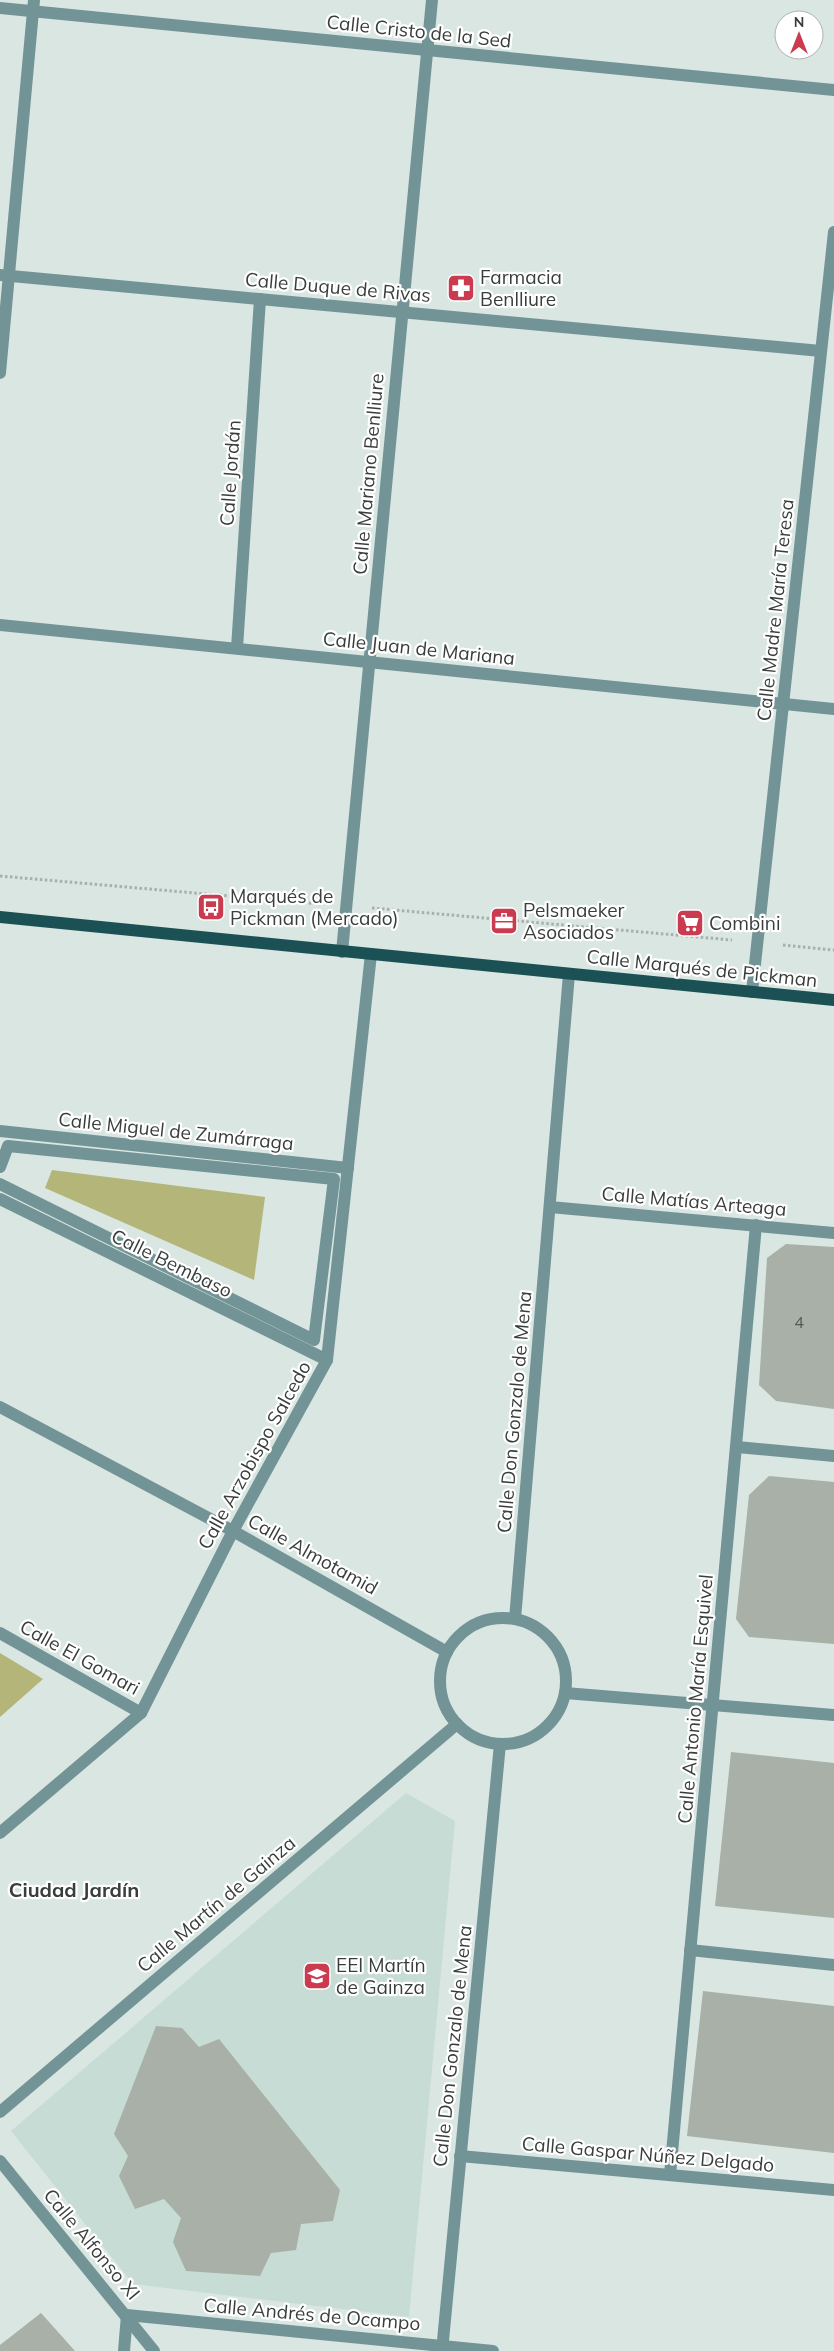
<svg xmlns="http://www.w3.org/2000/svg" width="834" height="2351" font-family="Mulish,sans-serif">
<style>
.built{fill:#c7dcd4}
.green{fill:#b4b579}
.building{fill:#a8b0a7}
.lines{fill:none;stroke-linecap:round;stroke-linejoin:round}
.path{stroke:#a7b0ac;stroke-width:3;stroke-dasharray:2.5 2.5;stroke-linecap:butt}
.minor{stroke:#739497;stroke-width:12}
.major{stroke:#1b5155;stroke-width:12}
.labels{text-anchor:middle;stroke-width:4.5;stroke-linejoin:round;paint-order:stroke}
.number-label{font-size:16px;fill:#555a57}
.street-label{font-size:19px;fill:#393e3c;stroke:#fff}
.poi-label{font-size:19px;fill:#393e3c;stroke:#fff;text-anchor:start}
.neighbourhood-label{font-size:20px;font-weight:bold;fill:#393e3c;stroke:#fff}
</style>
<rect width="100%" height="100%" fill="#dae6e1"/>
<polygon class="built" points="406,1793 455,1821 409,2317 133,2284 11,2131"/>
<g class="green">
<polygon points="52,1170 265,1197 254,1280 45,1188"/>
<polygon points="0,1653 43,1679 0,1717"/>
</g>
<g class="building">
<polygon points="786,1244 834,1247 834,1409 776,1401 759,1385 767,1258"/>
<polygon points="769,1476 834,1482 834,1644 749,1637 736,1619 749,1495"/>
<polygon points="731,1752 834,1763 834,1918 715,1906"/>
<polygon points="703,1991 834,2006 834,2153 687,2136"/>
<polygon points="156,2026 182,2028 199,2047 219,2039 340,2190 333,2221 301,2224 296,2250 271,2253 260,2276 186,2271 173,2242 181,2218 164,2199 135,2209 119,2176 128,2156 114,2134"/>
<polygon points="41,2313 75,2351 0,2351 0,2345"/>
</g>
<g class="lines">
<g class="path">
<polyline points="0,876 321,904"/>
<polyline points="372,908 732,940"/>
<polyline points="783,945 834,950"/>
</g>
<g class="minor">
<polyline points="0,8 834,90"/>
<polyline points="0,275 821,351"/>
<polyline points="0,373 34,0"/>
<polyline points="0,625 834,709"/>
<polyline points="237,648 260,299"/>
<polyline points="342,952 432,0"/>
<polyline points="752,992 834,232"/>
<polyline points="0,1131 348,1168"/>
<polyline points="0,1167 8,1146 334,1179 314,1340 0,1184"/>
<polyline points="0,1199 327,1360"/>
<polyline points="550,1207 834,1233"/>
<polyline points="0,1407 233,1531 447,1652"/>
<polyline points="737,1447 834,1456"/>
<circle cx="503" cy="1681" r="63"/>
<polyline points="515,1619 569,974"/>
<polyline points="0,1633 141,1713"/>
<polyline points="565,1693 834,1715"/>
<polyline points="0,1833 141,1713 233,1531 327,1360 371,954"/>
<polyline points="690,1950 834,1965"/>
<polyline points="0,2112 457,1724"/>
<polyline points="460,2156 834,2190"/>
<polyline points="0,2161 154,2351"/>
<polyline points="670,2175 756,1225"/>
<polyline points="124,2351 127,2315 493,2351"/>
<polyline points="442,2351 500,1744"/>
</g>
<polyline class="major" points="0,917 834,1000"/>
</g>
<defs>
<g id="pharmacy-square" transform="scale(1.4375)"><rect x="-9" y="-9" width="18" height="18" rx="4" fill="#cb3b4f" stroke="#fff"/><path d="M-2-6h4v4h4v4h-4v4h-4v-4h-4v-4h4Z" fill="#fff"/></g>
<g id="bus-square" transform="scale(1.4375)"><rect x="-9" y="-9" width="18" height="18" rx="4" fill="#cb3b4f" stroke="#fff"/><path d="M-5-6H5V4H4V6H2V4H-2V6H-4V4H-5ZM-3.5-4V0h7V-4ZM-3.5 1.2v1.5H-2V1.2ZM2 1.2v1.5H3.5V1.2Z" fill="#fff"/></g>
<g id="office-square" transform="scale(1.4375)"><rect x="-9" y="-9" width="18" height="18" rx="4" fill="#cb3b4f" stroke="#fff"/><path d="M-6-3h4V-5.5h4V-3h4V5H-6ZM-1-4.5V-3h2v-1.5ZM-6 0V1H6V0Z" fill="#fff"/></g>
<g id="supermarket-square" transform="scale(1.4375)"><rect x="-9" y="-9" width="18" height="18" rx="4" fill="#cb3b4f" stroke="#fff"/><path d="M-6-5.5h2.5l.6 2H6L4.5 2H-2.5L-4.4-4H-6ZM-1.5 3.2a1.3 1.3 0 1 0 .1 0ZM3 3.2a1.3 1.3 0 1 0 .1 0Z" fill="#fff"/></g>
<g id="school-square" transform="scale(1.4375)"><rect x="-9" y="-9" width="18" height="18" rx="4" fill="#cb3b4f" stroke="#fff"/><path d="M0-5L7-2L0 1L-7-2ZM-4 1L0 2.5L4 1V4Q0 6-4 4Z" fill="#fff"/></g>
</defs>
<g fill-rule="evenodd">
<use href="#pharmacy-square" x="461" y="288"/>
<use href="#bus-square" x="211" y="907"/>
<use href="#office-square" x="504" y="921"/>
<use href="#supermarket-square" x="690" y="923"/>
<use href="#school-square" x="317" y="1976"/>
</g>
<g class="labels">
<g class="number-label">
<text x="799" y="1328">4</text>
</g>
<g class="street-label">
<text transform="translate(419 31) rotate(6)" y="7">Calle Cristo de la Sed</text>
<text transform="translate(338 287) rotate(5)" y="7">Calle Duque de Rivas</text>
<text transform="translate(230 473) rotate(-86)" y="7">Calle Jordán</text>
<text transform="translate(368 474) rotate(-85)" y="7">Calle Mariano Benlliure</text>
<text transform="translate(775 610) rotate(-84)" y="7">Calle Madre María Teresa</text>
<text transform="translate(419 648) rotate(6)" y="7">Calle Juan de Mariana</text>
<text transform="translate(702 968) rotate(6)" y="7">Calle Marqués de Pickman</text>
<text transform="translate(176 1131) rotate(6)" y="7">Calle Miguel de Zumárraga</text>
<text transform="translate(694 1201) rotate(5)" y="7">Calle Matías Arteaga</text>
<text transform="translate(172 1263) rotate(26)" y="7">Calle Bembaso</text>
<text transform="translate(514 1412) rotate(-85)" y="7">Calle Don Gonzalo de Mena</text>
<text transform="translate(254 1455) rotate(-61)" y="7">Calle Arzobispo Salcedo</text>
<text transform="translate(313 1554) rotate(29)" y="7">Calle Almotamid</text>
<text transform="translate(80 1657) rotate(29)" y="7">Calle El Gomari</text>
<text transform="translate(695 1699) rotate(-85)" y="7">Calle Antonio María Esquivel</text>
<text transform="translate(216 1904) rotate(-40)" y="7">Calle Martín de Gainza</text>
<text transform="translate(452 2046) rotate(-84)" y="7">Calle Don Gonzalo de Mena</text>
<text transform="translate(648 2154) rotate(5)" y="7">Calle Gaspar Núñez Delgado</text>
<text transform="translate(92 2244) rotate(50)" y="7">Calle Alfonso XI</text>
<text transform="translate(312 2314) rotate(5)" y="7">Calle Andrés de Ocampo</text>
</g>
<g class="poi-label">
<text x="480" y="284">Farmacia<tspan x="480" dy="22">Benlliure</tspan></text>
<text x="230" y="903">Marqués de<tspan x="230" dy="22">Pickman (Mercado)</tspan></text>
<text x="523" y="917">Pelsmaeker<tspan x="523" dy="22">Asociados</tspan></text>
<text x="709" y="930">Combini</text>
<text x="336" y="1972">EEI Martín<tspan x="336" dy="22">de Gainza</tspan></text>
</g>
<g class="neighbourhood-label">
<text x="74" y="1897">Ciudad Jardín</text>
</g>
</g>
<g transform="translate(799 35)"><circle r="24" fill="#ffffff" stroke="#b0b2b1"/>
<path d="M0-4L9 19L0 12L-9 19Z" fill="#cb3b4f"/>
<text y="-8" font-size="14" font-weight="bold" text-anchor="middle" fill="#393e3c">N</text>
</g>
</svg>
